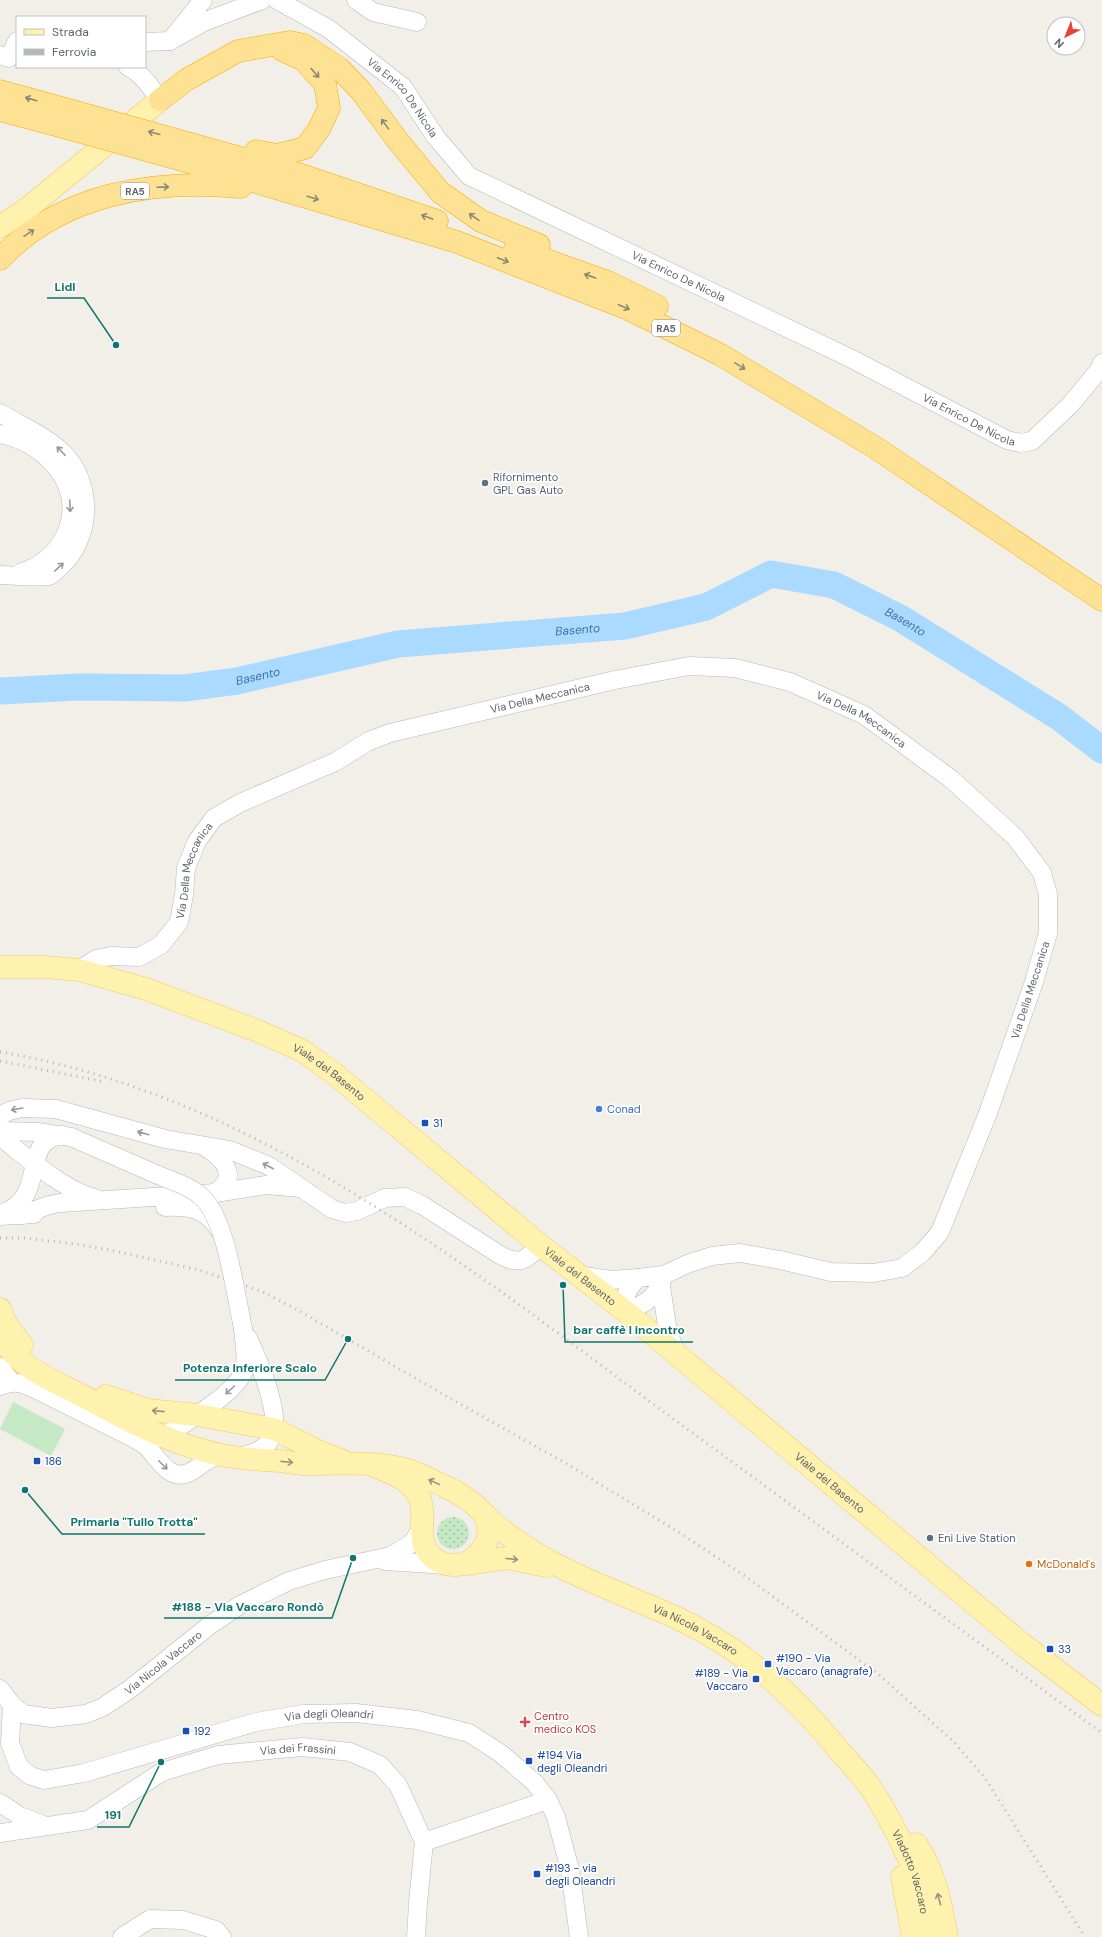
<svg xmlns="http://www.w3.org/2000/svg" width="1102" height="1937" font-family="'DM Sans',sans-serif">
<style>
.grass{fill:url(#grass-dots)}
.garden{fill:#c5e8c5}
.lines{fill:none;stroke-linecap:round;stroke-linejoin:round}
.river{stroke:#aadaff;stroke-width:27}
.minor-casing{stroke:#b5b8bc;stroke-width:19}
.major-casing{stroke:#f2c960;stroke-width:23}
.highway-casing{stroke:#f9ab00;stroke-width:23}
.minor{stroke:#fff;stroke-width:18}
.major{stroke:#fff2af;stroke-width:22}
.highway{stroke:#fde293;stroke-width:22}
.rail{stroke:#b6b7b8;stroke-width:3;stroke-dasharray:1 5;stroke-linecap:butt}
.minor-bridge-casing{stroke:#b5b8bc;stroke-width:19;stroke-linecap:butt}
.highway-bridge-casing{stroke:#f9ab00;stroke-width:23;stroke-linecap:butt}
.minor-bridge{stroke:#fff;stroke-width:18}
.highway-bridge{stroke:#fde293;stroke-width:22}
.oneway{stroke:#8e8975}
.oneway2{stroke:#979a9d}
.oneway3{stroke:#979581}
.service-dot{fill:#5c6f8a;stroke:#fff;stroke-width:1.5}
.shop-dot{fill:#3f7fe0;stroke:#fff;stroke-width:1.5}
.transit-dot{fill:#1a4fb4;stroke:#fff;stroke-width:1.5}
.food-dot{fill:#e8710a;stroke:#fff;stroke-width:1.5}
.health-dot{fill:#e0444e;stroke:#fff;stroke-width:1.5}
.labels{text-anchor:middle;stroke-width:3.5;stroke-linejoin:round;paint-order:stroke}
.shield{fill:#fff;stroke:#8f9295;stroke-width:1}
.shield-label{font-size:10px;font-weight:bold;fill:#5f6368}
.street-label{font-size:11px;fill:#5f6368;stroke:#fff}
.service-label{font-size:11px;fill:#4e5e75;stroke:#fff;text-anchor:start}
.shop-label{font-size:11px;fill:#366cbe;stroke:#fff;text-anchor:start}
.transit-label{font-size:11px;fill:#164399;stroke:#fff;text-anchor:start}
.food-label{font-size:11px;fill:#c56008;stroke:#fff;text-anchor:start}
.health-label{font-size:11px;fill:#be3a42;stroke:#fff;text-anchor:start}
.water-label{font-size:12px;font-style:italic;fill:#4174aa;stroke:#fff}
.leader{fill:none;stroke:#0f766e;stroke-width:1.5}
.callout-dot{fill:#0f766e;stroke:#fff;stroke-width:1.5}
.callout-label{font-size:12px;text-anchor:middle;font-weight:bold;fill:#0f766e;stroke:#fff;stroke-width:3.5;stroke-linejoin:round;paint-order:stroke}
</style>
<defs>
<pattern id="grass-dots" width="8" height="8" patternUnits="userSpaceOnUse"><rect width="8" height="8" fill="#c5e8c5"/><path d="M2 2h.1M6 6h.1" fill="none" stroke="#a3c0a4" stroke-width="1.8" stroke-linecap="round"/></pattern>
</defs>
<rect width="100%" height="100%" fill="#f1efe8"/>
<circle class="grass" cx="453" cy="1533" r="16"/>
<polygon class="garden" points="13,1402 65,1429 51,1456 0,1429"/>
<g class="lines">
<path class="river" id="s1" d="M0,691l78,-4 107,1 52,-7 161,-37 227,-18 81,-19 65,-33 63,11 66,33 159,99 43,33"/>
<g class="minor-casing">
<g id="minor">
<path id="s2" d="M277,0l52,29 74,58 32,49 34,40 383,183 155,81 13,3 12,-2 39,-37 28,-34 3,-7"/>
<polyline points="356,0 373,12 417,22"/>
<polyline points="170,41 206,21 262,0"/>
<polyline points="145,42 170,41 203,0"/>
<polyline points="0,55 9,58 17,41"/>
<path d="M128,67c14,6 23,21 32,33"/>
<path d="M0,413c21,13 47,23 64,41 28,29 28,79 1,108 -4,4 -11,12 -16,14 -9,2 -38,-1 -49,-1"/>
<path d="M0,434c21,4 41,15 55,32 34,39 12,93 -35,107"/>
<path id="s3" d="M79,970l17,-11 15,-3 28,1 22,-12 18,-23 5,-27 2,-27 11,-27 17,-23 26,-15 95,-41 34,-21 21,-8 225,-53 74,-14 46,2 55,14 74,33 87,64 64,58 27,36 6,21v39l-14,49 -46,131 -48,119 -17,20 -21,16 -29,5 -42,-1 -51,-12 -40,-7 -28,3 -25,8 -23,11 -26,3c-11,11 -14,18 -13,33 21,-6 33,-15 39,-36"/>
<path d="M0,1116l9,-5 13,-3 34,1 109,30 65,11 39,16 63,43 13,4 12,-2 28,-13 20,-1 17,8 78,50c19,11 27,5 40,-10"/>
<polyline points="0,1131 37,1132 71,1137 158,1175"/>
<path d="M0,1137c24,18 66,55 95,61"/>
<path d="M205,1147c19,12 35,29 10,46"/>
<path d="M165,1207c25,-1 41,1 55,24"/>
<path d="M0,1214c51,-16 17,-74 63,-79"/>
<polyline points="22,1215 49,1205 60,1203 215,1193 266,1185 301,1188"/>
<polyline points="0,1216 34,1214"/>
<polyline points="577,1275 611,1280 638,1278"/>
<polyline points="661,1286 668,1332 677,1355"/>
<polyline points="0,1367 11,1382"/>
<path d="M0,1386c16,-6 22,-3 37,4l98,49c5,3 9,5 13,9 10,11 22,33 40,25 12,-5 18,-15 32,-18"/>
<path d="M153,1440c21,-8 81,-46 90,-67 5,-14 1,-30 0,-45"/>
<path d="M238,1457c13,-3 28,-7 34,-20 10,-22 -14,-78 -24,-99"/>
<polyline points="385,1561 447,1565"/>
<path id="s4" d="M0,1689l12,16 11,9 29,4 34,-4 17,-7 27,-18 80,-64 30,-20 49,-24 36,-11 66,-14 21,-13 10,-15"/>
<path id="s5" d="M12,1705l-2,38 9,24 12,9 13,4 40,-7 172,-51 48,-8 52,-1 61,7 52,13 31,20 34,29 14,18 8,17 14,53 9,67"/>
<polyline points="0,1803 20,1816 46,1826"/>
<path id="s6" d="M0,1833l88,-13 74,-48 56,-17 84,-8 48,5 30,13 18,20 26,57 -6,61 -2,34"/>
<polyline points="424,1842 548,1800"/>
<polyline points="122,1937 150,1919 183,1920 216,1930 222,1937"/>
</g>
</g>
<g class="major-casing">
<g id="major">
<polyline points="0,227 28,208 160,100"/>
<path id="s7" d="M0,967h45l34,3 67,19 112,42 45,20 33,24 204,170 85,66 396,332 81,62"/>
<polyline points="0,1309 5,1322 22,1345"/>
<path d="M0,1335c15,30 49,44 77,58 47,25 92,51 144,62 20,4 40,5 60,6 9,1 17,3 26,3 32,0 65,-3 97,5 14,3 26,11 38,16 13,6 28,14 38,25 26,28 -13,71 -45,49 -25,-17 -3,-48 -20,-69 -11,-13 -26,-18 -41,-24"/>
<polyline points="106,1396 148,1410 197,1415 274,1429 320,1452 341,1460"/>
<path id="s8" d="M482,1512c53,54 128,75 195,106 66,31 114,74 160,130 11,13 23,25 33,39 15,22 28,48 39,72 11,24 15,52 20,78"/>
<polyline points="466,1564 507,1558 546,1566"/>
<path d="M916,1844c19,27 25,61 31,93"/>
<polyline points="902,1877 913,1937"/>
</g>
</g>
<g class="highway-casing">
<g id="highway">
<polyline points="0,91 62,108"/>
<polyline points="160,100 186,80 238,51 290,42 304,45 340,69 361,91 398,141 440,192 481,221 539,245"/>
<polyline points="0,110 52,124"/>
<polyline points="191,144 295,173 437,221"/>
<polyline points="256,151 277,155 305,148 319,129 329,108 325,84 304,60 282,50"/>
<polyline points="182,160 457,242 626,308 721,355 876,448 1102,600"/>
<polyline points="515,249 608,282 657,306"/>
<path d="M0,259c62,-66 154,-80 241,-72"/>
</g>
</g>
<use href="#minor" class="minor"/>
<use href="#major" class="major"/>
<use href="#highway" class="highway"/>
<g class="rail">
<path d="M0,1052c253,42 467,214 668,363 145,106 289,212 434,318"/>
<polyline points="0,1061 105,1082"/>
<polyline points="0,1238 23,1238 76,1244 115,1251 199,1270 261,1291 296,1309 453,1400 562,1461 677,1531 745,1576 878,1674 953,1741 985,1778 1085,1937"/>
</g>
<g class="minor-bridge-casing">
<path id="minor-bridge" d="M158,1175c14,6 32,11 44,22 25,24 33,97 41,131"/>
</g>
<g class="highway-bridge-casing">
<g id="highway-bridge">
<polyline points="62,108 191,144"/>
<polyline points="52,124 182,160"/>
</g>
</g>
<use href="#minor-bridge" class="minor-bridge"/>
<use href="#highway-bridge" class="highway-bridge"/>
</g>
<defs><path id="oneway-shaft" d="M-6 0H5M1.5-3L5.5 0L1.5 3" fill="none" stroke-width="1.6" stroke-linecap="round" stroke-linejoin="round"/></defs>
<g class="oneway">
<use href="#oneway-shaft" transform="translate(315 73) rotate(49)"/>
<use href="#oneway-shaft" transform="translate(31 99) rotate(-164)"/>
<use href="#oneway-shaft" transform="translate(385 124) rotate(-126)"/>
<use href="#oneway-shaft" transform="translate(154 133) rotate(-165)"/>
<use href="#oneway-shaft" transform="translate(163 187) rotate(-2)"/>
<use href="#oneway-shaft" transform="translate(313 198) rotate(17)"/>
<use href="#oneway-shaft" transform="translate(427 217) rotate(-160)"/>
<use href="#oneway-shaft" transform="translate(474 217) rotate(-145)"/>
<use href="#oneway-shaft" transform="translate(29 233) rotate(-34)"/>
<use href="#oneway-shaft" transform="translate(503 260) rotate(21)"/>
<use href="#oneway-shaft" transform="translate(590 276) rotate(-161)"/>
<use href="#oneway-shaft" transform="translate(624 307) rotate(23)"/>
<use href="#oneway-shaft" transform="translate(740 366) rotate(31)"/>
</g>
<g class="oneway2">
<use href="#oneway-shaft" transform="translate(61 451) rotate(-134)"/>
<use href="#oneway-shaft" transform="translate(70 506) rotate(88)"/>
<use href="#oneway-shaft" transform="translate(59 567) rotate(-43)"/>
<use href="#oneway-shaft" transform="translate(17 1109) rotate(170)"/>
<use href="#oneway-shaft" transform="translate(143 1133) rotate(-164)"/>
<use href="#oneway-shaft" transform="translate(268 1166) rotate(-153)"/>
<use href="#oneway-shaft" transform="translate(230 1390) rotate(138)"/>
<use href="#oneway-shaft" transform="translate(163 1465) rotate(45)"/>
</g>
<g class="oneway3">
<use href="#oneway-shaft" transform="translate(158 1411) rotate(-174)"/>
<use href="#oneway-shaft" transform="translate(287 1462) rotate(6)"/>
<use href="#oneway-shaft" transform="translate(434 1482) rotate(-155)"/>
<use href="#oneway-shaft" transform="translate(512 1559) rotate(5)"/>
<use href="#oneway-shaft" transform="translate(939 1899) rotate(-105)"/>
</g>
<g class="service-dot">
<circle cx="485" cy="483" r="4"/>
<circle cx="930" cy="1538" r="4"/>
</g>
<circle class="shop-dot" cx="599" cy="1109" r="4"/>
<g class="transit-dot">
<rect x="421" y="1119" width="8" height="8" rx="2"/>
<rect x="33" y="1457" width="8" height="8" rx="2"/>
<rect x="1046" y="1645" width="8" height="8" rx="2"/>
<rect x="764" y="1660" width="8" height="8" rx="2"/>
<rect x="752" y="1675" width="8" height="8" rx="2"/>
<rect x="182" y="1727" width="8" height="8" rx="2"/>
<rect x="525" y="1757" width="8" height="8" rx="2"/>
<rect x="533" y="1870" width="8" height="8" rx="2"/>
</g>
<circle class="food-dot" cx="1029" cy="1564" r="4"/>
<path class="health-dot" d="M523 1716h4v4h4v4h-4v4h-4v-4h-4v-4h4z"/>
<g class="labels">
<g class="shield">
<rect x="121" y="183" width="28" height="16" rx="3"/>
<rect x="652" y="320" width="28" height="16" rx="3"/>
</g>
<g class="shield-label">
<text x="135" y="195">RA5</text>
<text x="666" y="332">RA5</text>
</g>
<g class="street-label">
<text dy="4" stroke="none"><textPath href="#s2" startOffset="161">Via Enrico De Nicola</textPath></text>
<text dy="4" stroke="none"><textPath href="#s2" startOffset="497">Via Enrico De Nicola</textPath></text>
<text dy="4" stroke="none"><textPath href="#s2" startOffset="821">Via Enrico De Nicola</textPath></text>
<text dy="4" stroke="none"><textPath href="#s3" startOffset="580">Via Della Meccanica</textPath></text>
<text dy="4" stroke="none"><textPath href="#s3" startOffset="916">Via Della Meccanica</textPath></text>
<text dy="4" stroke="none"><textPath href="#s3" startOffset="172">Via Della Meccanica</textPath></text>
<text transform="translate(1030 990) rotate(-72)" y="4">Via Della Meccanica</text>
<text dy="4" stroke="none"><textPath href="#s7" startOffset="351">Viale del Basento</textPath></text>
<text dy="4" stroke="none"><textPath href="#s7" startOffset="675">Viale del Basento</textPath></text>
<text dy="4" stroke="none"><textPath href="#s7" startOffset="999">Viale del Basento</textPath></text>
<text dy="4" stroke="none"><textPath href="#s8" startOffset="245">Via Nicola Vaccaro</textPath></text>
<text dy="4" stroke="none"><textPath href="#s4" startOffset="191">Via Nicola Vaccaro</textPath></text>
<text dy="4" stroke="none"><textPath href="#s5" startOffset="386">Via degli Oleandri</textPath></text>
<text dy="4" stroke="none"><textPath href="#s6" startOffset="316">Via dei Frassini</textPath></text>
<text dy="4" stroke="none"><textPath href="#s8" startOffset="577">Viadotto Vaccaro</textPath></text>
</g>
<g class="service-label">
<text x="493" y="481">Rifornimento<tspan x="493" dy="13">GPL Gas Auto</tspan></text>
<text x="938" y="1542">Eni Live Station</text>
</g>
<g class="shop-label">
<text x="607" y="1113">Conad</text>
</g>
<g class="transit-label">
<text x="433" y="1127">31</text>
<text x="45" y="1465">186</text>
<text x="1058" y="1653">33</text>
<text x="776" y="1662">#190 - Via<tspan x="776" dy="13">Vaccaro (anagrafe)</tspan></text>
<text x="748" y="1677" text-anchor="end">#189 - Via<tspan x="748" dy="13">Vaccaro</tspan></text>
<text x="194" y="1735">192</text>
<text x="537" y="1759">#194 Via<tspan x="537" dy="13">degli Oleandri</tspan></text>
<text x="545" y="1872">#193 - via<tspan x="545" dy="13">degli Oleandri</tspan></text>
</g>
<g class="food-label">
<text x="1037" y="1568">McDonald's</text>
</g>
<g class="health-label">
<text x="534" y="1720">Centro<tspan x="534" dy="13">medico KOS</tspan></text>
</g>
<g class="water-label">
<text dy="4" stroke="none"><textPath href="#s1" startOffset="931">Basento</textPath></text>
<text dy="4" stroke="none"><textPath href="#s1" startOffset="583">Basento</textPath></text>
<text dy="4" stroke="none"><textPath href="#s1" startOffset="259">Basento</textPath></text>
</g>
</g>
<path class="leader" d="M116 345L84 298H47M563 1285L565 1342H693M348 1339L325 1380H175M25 1490L62 1534H205M353 1558L332 1618H164M161 1762L129 1827H97"/>
<g class="callout-dot">
<circle cx="116" cy="345" r="4"/>
<circle cx="563" cy="1285" r="4"/>
<circle cx="348" cy="1339" r="4"/>
<circle cx="25" cy="1490" r="4"/>
<circle cx="353" cy="1558" r="4"/>
<circle cx="161" cy="1762" r="4"/>
</g>
<g class="callout-label">
<text x="65" y="291">Lidl</text>
<text x="629" y="1334">bar caffè l incontro</text>
<text x="250" y="1372">Potenza Inferiore Scalo</text>
<text x="134" y="1526">Primaria "Tullo Trotta"</text>
<text x="248" y="1611">#188 - Via Vaccaro Rondò</text>
<text x="113" y="1819">191</text>
</g>
<rect x="16" y="16" width="130" height="52" fill="#ffffff" stroke="#bfc1c3"/>
<rect x="24" y="29" width="20" height="6" fill="#fff2af" stroke="#bfc1c3"/>
<text x="52" y="36" font-size="12" fill="#5f6368">Strada</text>
<rect x="24" y="49" width="20" height="6" fill="#b6b7b8" stroke="#bfc1c3"/>
<text x="52" y="56" font-size="12" fill="#5f6368">Ferrovia</text>
<g transform="translate(1066 36) rotate(223)"><circle r="19" fill="#ffffff" stroke="#bfc1c3"/>
<path d="M0-3L7 15L0 10L-7 15Z" fill="#ea4335"/>
<text y="-6" font-size="11" font-weight="bold" text-anchor="middle" fill="#5f6368">N</text>
</g>
</svg>
